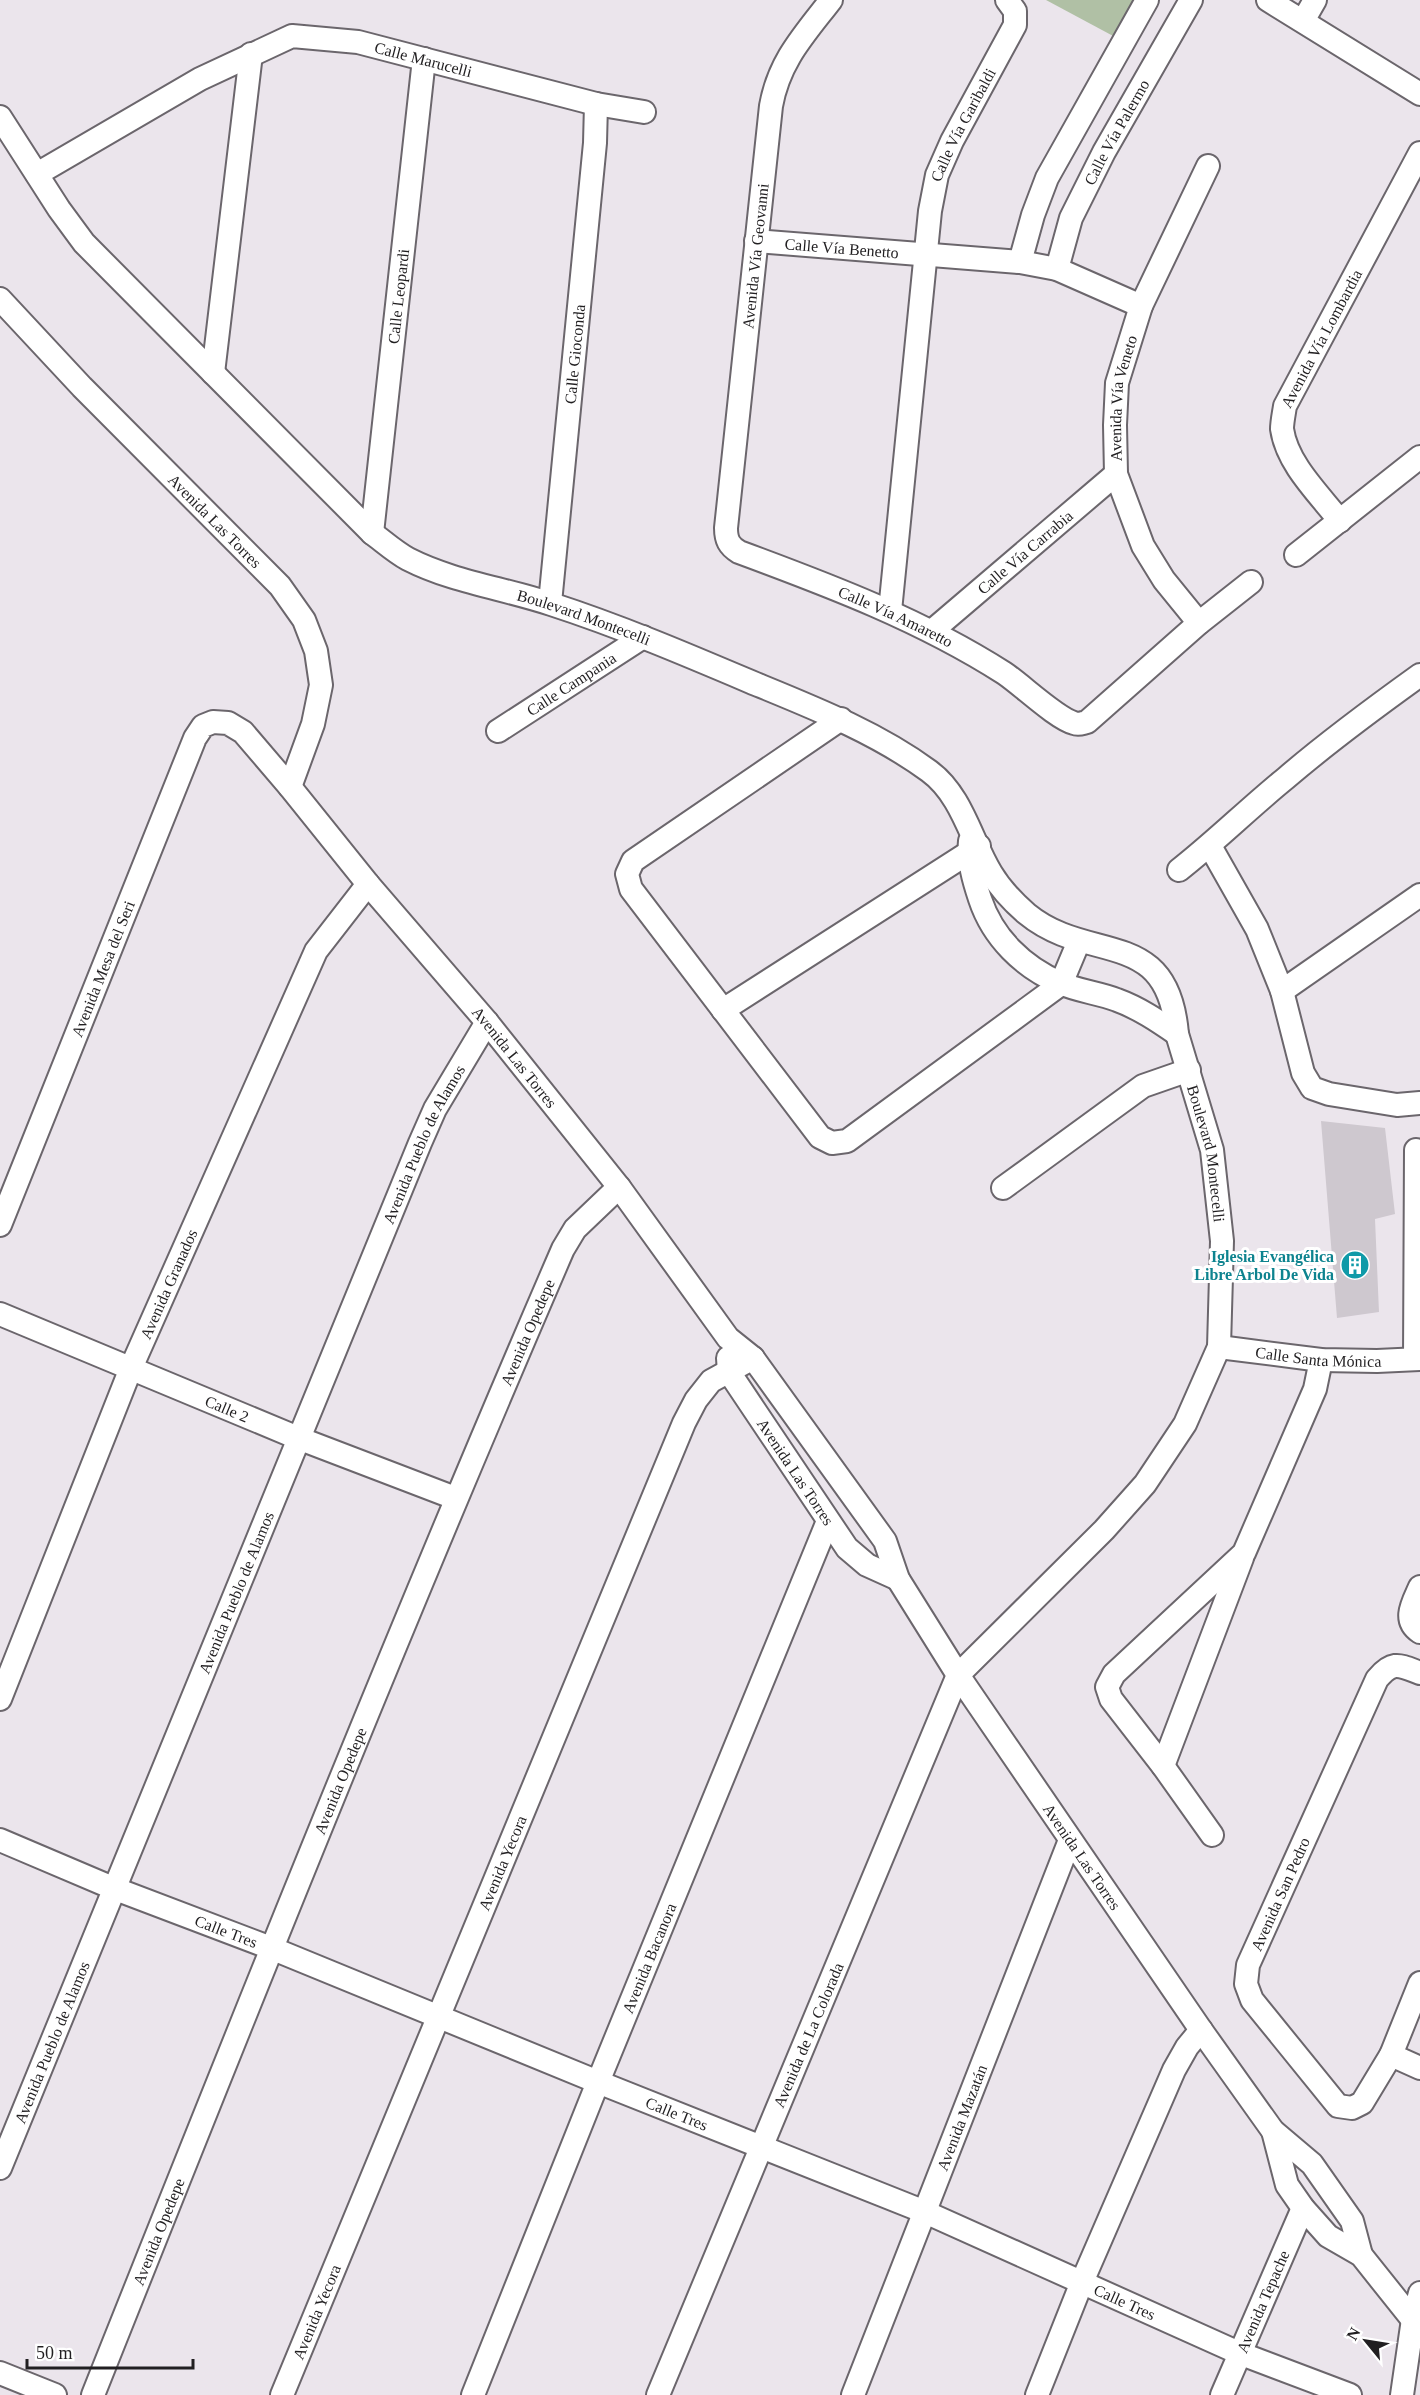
<svg xmlns="http://www.w3.org/2000/svg" width="1420" height="2395" font-family="Georgia,serif">
<style>
.green{fill:#b0c0a5}
.building{fill:#cec8cf}
.lines{fill:none;stroke-linecap:round;stroke-linejoin:round}
.minor-casing{stroke:#6b666c;stroke-width:26}
.minor{stroke:#fff;stroke-width:22}
.labels{text-anchor:middle;stroke-width:6;stroke-linejoin:round;paint-order:stroke}
.street-label{font-size:16px;fill:#211f21;stroke:#fff}
.culture-label{font-size:16px;font-weight:bold;fill:#0d838f;stroke:#fff;text-anchor:end}
</style>
<rect width="100%" height="100%" fill="#ebe5ec"/>
<polygon class="green" points="1046,0 1136,0 1115,37"/>
<polygon class="building" points="1321,1121 1385,1128 1395,1214 1375,1219 1379,1312 1337,1318"/>
<g class="lines">
<g class="minor-casing">
<g id="minor">
<path id="s1" d="M831,0c-27,35 -52,61 -60,106l-45,422c0,12 3,18 13,24 92,34 182,68 265,121 18,12 52,45 70,50 5,2 8,0 13,-1l112,-99 52,-41"/>
<polyline points="1268,0 1420,94"/>
<polyline points="1303,21 1315,0"/>
<path id="s2" d="M0,117l59,92 25,34 288,290c11,8 23,19 36,26 45,23 95,29 143,45 68,22 134,50 200,78 61,25 125,50 178,89 33,24 42,69 62,102 9,15 22,29 36,41 62,51 141,11 150,120l35,116 10,91 -3,106 -34,77 -40,60 -41,46 -146,145 -300,720"/>
<path id="s3" d="M37,174l163,-95 92,-43 66,6 238,62 48,8"/>
<path id="s4" d="M756,241l264,21 37,7 84,37"/>
<polyline points="1020,262 1033,215 1047,178 1147,0"/>
<path id="s5" d="M1057,269l14,-51 33,-66 87,-152"/>
<path id="s6" d="M0,299l82,88 198,199 24,34 12,31 5,34 -8,39 -23,63"/>
<polyline points="213,373 251,54"/>
<path id="s7" d="M1340,521c-21,-27 -53,-57 -58,-92 0,-7 2,-16 3,-23l135,-253"/>
<path id="s8" d="M372,533l52,-474"/>
<polyline points="1296,555 1420,457"/>
<path id="s9" d="M550,603l45,-460 1,-39"/>
<path id="s10" d="M890,611l40,-400 7,-36 15,-34 63,-116v-14l-8,-11"/>
<path id="s11" d="M1199,623l-35,-43 -21,-34 -27,-72 -1,-49 2,-42 24,-77 67,-140"/>
<path id="s12" d="M932,631l184,-157"/>
<polyline points="841,719 633,861 627,874 631,889 820,1137 832,1143 847,1141 1061,984 1079,941"/>
<path id="s13" d="M498,731l145,-94"/>
<path d="M970,841c-2,20 4,40 10,58 13,39 43,68 80,84 18,8 39,10 57,17 22,8 41,21 60,34"/>
<polyline points="1210,846 1257,929 1282,991 1303,1073 1312,1088 1329,1094 1397,1105 1420,1103"/>
<path d="M1179,870c37,-29 70,-62 107,-92 43,-37 88,-70 134,-103"/>
<polyline points="1282,991 1420,895"/>
<polyline points="723,1010 979,846"/>
<polyline points="1003,1188 1143,1086 1189,1070"/>
<path id="s14" d="M0,1225l195,-487 8,-12 10,-4 15,1 15,9 47,55 78,97 119,138 132,165 109,151 25,20 132,183 13,38 60,96 243,355 72,101 39,33 40,57 9,34"/>
<path id="s15" d="M0,1314l298,124 157,60"/>
<path id="s16" d="M1219,1347l102,13 56,1 43,-2"/>
<path id="s17" d="M728,1358l1,14 118,176 20,17 31,14"/>
<polyline points="1415,1359 1416,1150"/>
<path d="M1420,1587c-7,16 -18,33 0,45"/>
<path d="M1420,1673c-21,-8 -27,-13 -43,6l-129,286 -2,19 6,16 86,106 14,2 10,-5 29,-48 29,-72"/>
<path id="s18" d="M0,1699l131,-331 185,-417 52,-67"/>
<polyline points="1163,1766 1242,1558"/>
<polyline points="1212,1835 1163,1766 1111,1699 1107,1687 1114,1674 1244,1553 1315,1389 1321,1360"/>
<path id="s19" d="M0,1840l113,48 158,60 327,134 327,130 314,141 111,42"/>
<polyline points="1391,2055 1420,2068"/>
<polyline points="1273,2131 1287,2185 1303,2208 1328,2236 1361,2255 1420,2329"/>
<path id="s20" d="M0,2168l420,-1025 15,-34 52,-87"/>
<polyline points="0,2373 55,2395"/>
<path id="s21" d="M93,2395c153,-384 306,-767 470,-1146l12,-20 44,-42"/>
<path id="s22" d="M282,2395l402,-972 12,-23 15,-19 42,-23"/>
<path id="s23" d="M473,2395l125,-313 230,-561"/>
<path id="s24" d="M853,2395l217,-555"/>
<polyline points="1037,2395 1082,2282 1174,2070 1187,2047 1201,2030"/>
<path id="s25" d="M1222,2395l81,-187"/>
<polyline points="1402,2395 1413,2319 1420,2293"/>
</g>
</g>
<use href="#minor" class="minor"/>
</g>
<defs>
<g id="building-disc" transform="scale(1.5)"><circle r="9.5" fill="#0f9aa8" stroke="#fff"/><path d="M-4-6H4V6H1V3H-1V6H-4ZM-2.5-4.3h1.7v1.8h-1.7ZM.8-4.3h1.7v1.8H.8ZM-2.5-1h1.7V.8h-1.7ZM.8-1h1.7V.8H.8Z" fill="#fff"/></g>
</defs>
<g fill-rule="evenodd">
<use href="#building-disc" x="1355" y="1265"/>
</g>
<g class="labels">
<g class="street-label">
<text dy="6" stroke="none"><textPath href="#s3" startOffset="424">Calle Marucelli</textPath></text>
<text dy="6" stroke="none"><textPath href="#s10" startOffset="495">Calle Vía Garibaldi</textPath></text>
<text dy="6" stroke="none"><textPath href="#s5" startOffset="150">Calle Vía Palermo</textPath></text>
<text dy="6" stroke="none"><textPath href="#s4" startOffset="86">Calle Vía Benetto</textPath></text>
<text transform="translate(755 256) rotate(-84)" y="6">Avenida Vía Geovanni</text>
<text dy="6" stroke="none"><textPath href="#s8" startOffset="238">Calle Leopardi</textPath></text>
<text dy="6" stroke="none"><textPath href="#s7" startOffset="210">Avenida Vía Lombardia</textPath></text>
<text dy="6" stroke="none"><textPath href="#s9" startOffset="250">Calle Gioconda</textPath></text>
<text dy="6" stroke="none"><textPath href="#s11" startOffset="249">Avenida Vía Veneto</textPath></text>
<text dy="6" stroke="none"><textPath href="#s6" startOffset="309">Avenida Las Torres</textPath></text>
<text dy="6" stroke="none"><textPath href="#s12" startOffset="122">Calle Vía Carrabia</textPath></text>
<text dy="6" stroke="none"><textPath href="#s1" startOffset="746">Calle Vía Amaretto</textPath></text>
<text dy="6" stroke="none"><textPath href="#s2" startOffset="790">Boulevard Montecelli</textPath></text>
<text dy="6" stroke="none"><textPath href="#s13" startOffset="87">Calle Campania</textPath></text>
<text dy="6" stroke="none"><textPath href="#s14" startOffset="276">Avenida Mesa del Seri</textPath></text>
<text dy="6" stroke="none"><textPath href="#s14" startOffset="1006">Avenida Las Torres</textPath></text>
<text dy="6" stroke="none"><textPath href="#s20" startOffset="1108">Avenida Pueblo de Alamos</textPath></text>
<text dy="6" stroke="none"><textPath href="#s2" startOffset="1677">Boulevard Montecelli</textPath></text>
<text dy="6" stroke="none"><textPath href="#s18" startOffset="448">Avenida Granados</textPath></text>
<text dy="6" stroke="none"><textPath href="#s21" startOffset="1148">Avenida Opedepe</textPath></text>
<text dy="6" stroke="none"><textPath href="#s16" startOffset="100">Calle Santa Mónica</textPath></text>
<text dy="6" stroke="none"><textPath href="#s15" startOffset="246">Calle 2</textPath></text>
<text dy="6" stroke="none"><textPath href="#s17" startOffset="134">Avenida Las Torres</textPath></text>
<text dy="6" stroke="none"><textPath href="#s20" startOffset="622">Avenida Pueblo de Alamos</textPath></text>
<text dy="6" stroke="none"><textPath href="#s21" startOffset="662">Avenida Opedepe</textPath></text>
<text dy="6" stroke="none"><textPath href="#s14" startOffset="1990">Avenida Las Torres</textPath></text>
<text dy="6" stroke="none"><textPath href="#s22" startOffset="576">Avenida Yecora</textPath></text>
<text transform="translate(1280 1894) rotate(-66)" y="6">Avenida San Pedro</text>
<text dy="6" stroke="none"><textPath href="#s19" startOffset="244">Calle Tres</textPath></text>
<text dy="6" stroke="none"><textPath href="#s23" startOffset="471">Avenida Bacanora</textPath></text>
<text transform="translate(808 2035) rotate(-67)" y="6">Avenida de La Colorada</text>
<text dy="6" stroke="none"><textPath href="#s20" startOffset="136">Avenida Pueblo de Alamos</textPath></text>
<text dy="6" stroke="none"><textPath href="#s19" startOffset="730">Calle Tres</textPath></text>
<text dy="6" stroke="none"><textPath href="#s24" startOffset="298">Avenida Mazatán</textPath></text>
<text dy="6" stroke="none"><textPath href="#s21" startOffset="176">Avenida Opedepe</textPath></text>
<text dy="6" stroke="none"><textPath href="#s19" startOffset="1216">Calle Tres</textPath></text>
<text dy="6" stroke="none"><textPath href="#s25" startOffset="102">Avenida Tepache</textPath></text>
<text dy="6" stroke="none"><textPath href="#s22" startOffset="90">Avenida Yecora</textPath></text>
</g>
<g class="culture-label">
<text x="1334" y="1262">Iglesia Evangélica<tspan x="1334" dy="18">Libre Arbol De Vida</tspan></text>
</g>
</g>
<g transform="translate(1366 2341) rotate(300)" stroke="#ffffff" stroke-width="4.5" paint-order="stroke">
<path d="M0-4.5L10 22L0 15L-10 22Z" fill="#211f21"/>
<text y="-9" font-size="16" font-weight="bold" text-anchor="middle" fill="#211f21">N</text>
</g>
<path d="M27 2359v9h166v-9" fill="none" stroke="#211f21" stroke-width="3"/>
<text x="36" y="2359" font-size="18" fill="#211f21" stroke="#ffffff" stroke-width="4.5" paint-order="stroke">50 m</text>
</svg>
